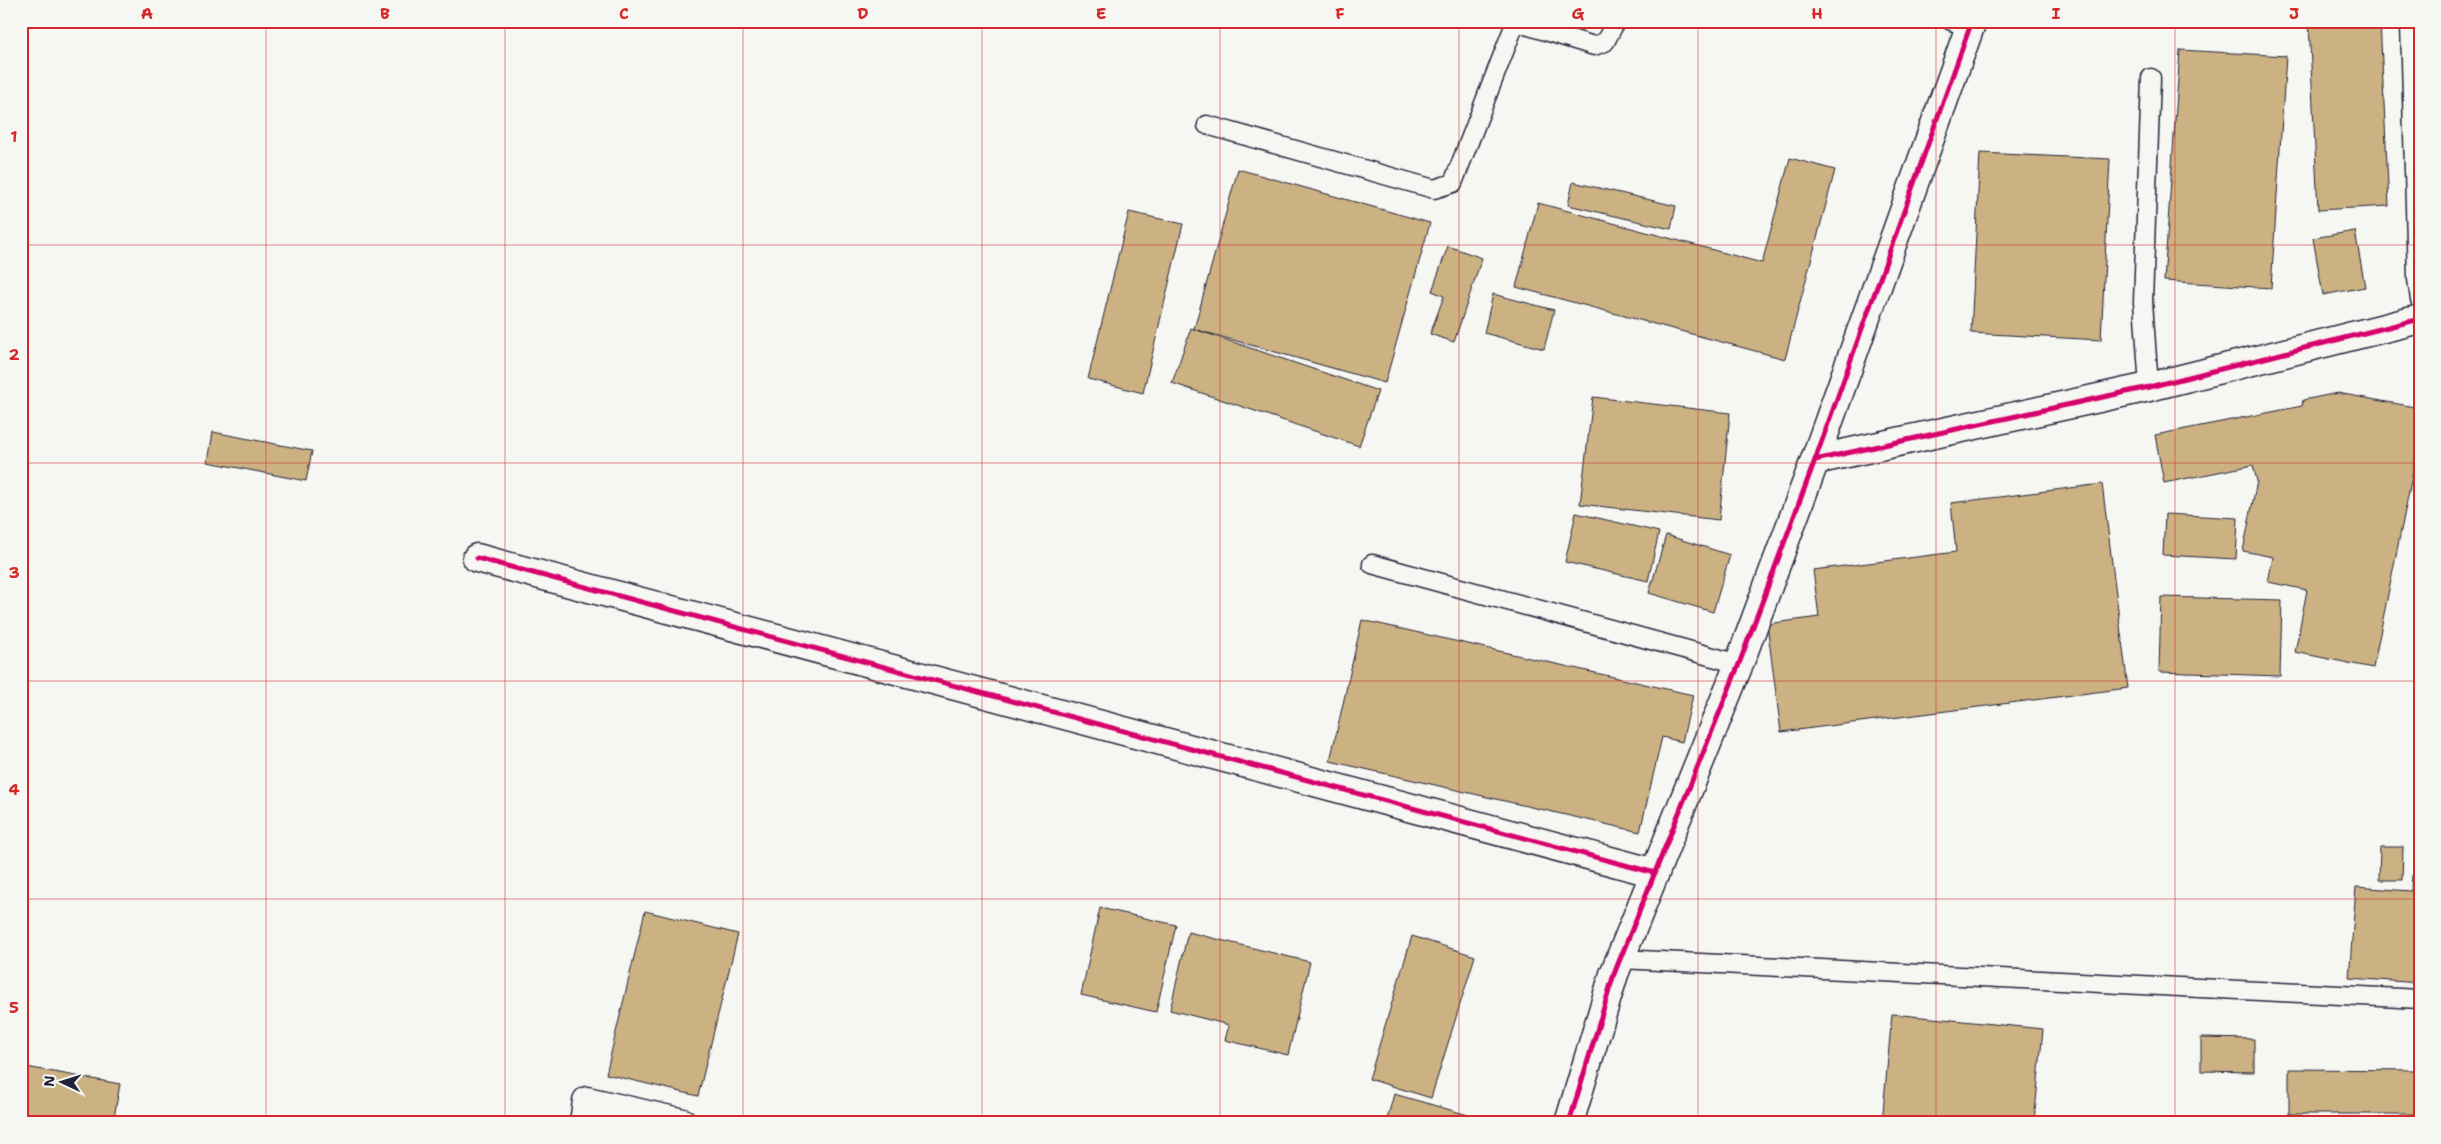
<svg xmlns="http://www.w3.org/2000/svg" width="2441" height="1144" font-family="'Shantell Sans',sans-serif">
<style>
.building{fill:#ccb282;stroke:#22223b}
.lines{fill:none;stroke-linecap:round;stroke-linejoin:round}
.service-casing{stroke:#22223b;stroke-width:21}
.minor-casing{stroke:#22223b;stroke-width:31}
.tertiary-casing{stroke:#22223b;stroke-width:31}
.service{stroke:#f6f6f2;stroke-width:18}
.minor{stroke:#f6f6f2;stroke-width:28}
.tertiary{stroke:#f6f6f2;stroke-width:28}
.cycleway-casing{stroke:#f6f6f2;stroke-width:8}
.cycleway{stroke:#d6006c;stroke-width:5}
.grid{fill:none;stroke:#d62828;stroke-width:1;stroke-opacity:0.55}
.neatline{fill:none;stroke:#d62828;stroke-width:2}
.grid-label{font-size:16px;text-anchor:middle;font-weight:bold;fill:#d62828}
</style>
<rect width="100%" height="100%" fill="#f6f6f2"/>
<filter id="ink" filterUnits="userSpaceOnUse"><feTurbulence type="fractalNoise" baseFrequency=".02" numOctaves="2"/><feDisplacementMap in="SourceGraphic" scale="10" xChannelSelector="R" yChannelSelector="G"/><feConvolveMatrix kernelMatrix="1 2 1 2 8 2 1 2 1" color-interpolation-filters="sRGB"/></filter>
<g filter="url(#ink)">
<g class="building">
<polygon points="2380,21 2389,206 2318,210 2309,23"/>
<polygon points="2180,50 2286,56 2271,288 2164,281"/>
<polygon points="1980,153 2110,159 2101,340 1971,333"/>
<polygon points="1790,158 1835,170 1785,359 1516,287 1538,203 1762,263"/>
<polygon points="1238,169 1430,223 1385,383 1194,329"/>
<polygon points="1573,182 1676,206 1671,229 1568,205"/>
<polygon points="1129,212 1183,224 1143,393 1088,379"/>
<polygon points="2355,231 2365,287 2323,295 2313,238"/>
<polygon points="1448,246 1482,258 1454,342 1430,334 1444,296 1432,291"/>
<polygon points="1493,294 1554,310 1544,349 1484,333"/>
<polygon points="1191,328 1378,391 1359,446 1172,383"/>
<polygon points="2338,393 2420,408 2420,437 2373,668 2295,652 2307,590 2268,582 2273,557 2243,551 2257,481 2253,465 2164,483 2155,435 2302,406 2303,400"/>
<polygon points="1593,397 1730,413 1719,520 1580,504"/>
<polygon points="213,432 312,451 306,481 208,462"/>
<polygon points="2102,484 2128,688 1781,732 1767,624 1819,617 1813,570 1956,552 1951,503"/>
<polygon points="1576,513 1659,532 1648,581 1565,562"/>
<polygon points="2165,514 2238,518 2236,559 2163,555"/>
<polygon points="1666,535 1730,555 1713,612 1649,593"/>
<polygon points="2161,597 2282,600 2280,676 2159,672"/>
<polygon points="1362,620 1693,695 1682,742 1662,737 1640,832 1330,761"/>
<polygon points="2380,847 2403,847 2402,880 2379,880"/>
<polygon points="2412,875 2420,875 2420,983 2349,978 2356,887 2411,891"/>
<polygon points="1100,908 1176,925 1156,1012 1081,995"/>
<polygon points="645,911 738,934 698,1096 606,1074"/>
<polygon points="1188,932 1310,962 1288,1055 1225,1040 1229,1025 1170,1010"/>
<polygon points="1412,936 1475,956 1431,1098 1369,1079"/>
<polygon points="1892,1014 2043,1029 2034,1123 1882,1123"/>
<polygon points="2201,1038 2254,1039 2254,1072 2201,1071"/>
<polygon points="21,1066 120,1084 113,1123 21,1123"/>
<polygon points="2289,1069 2420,1070 2420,1114 2289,1114"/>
<polygon points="1394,1094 1468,1115 1466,1123 1386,1123"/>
<polygon points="474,1118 536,1123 474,1123"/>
</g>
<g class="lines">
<g class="service-casing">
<g id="service">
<polyline points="1951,21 1970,27"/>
<polyline points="1516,22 1594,46 1605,42 1616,21"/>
<polyline points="2410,24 2417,279 2420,300"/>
<polyline points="1207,125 1434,189 1453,183 1516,21"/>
<polyline points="2149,387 2143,302 2151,78"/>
<polyline points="1372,564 1739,664"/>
<polyline points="1620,959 2420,999"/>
</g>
</g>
<g class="minor-casing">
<g id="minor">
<polyline points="1815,460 1972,21"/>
<polyline points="477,558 1655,873"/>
<polyline points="584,1123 587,1101 683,1123"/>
</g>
</g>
<g class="tertiary-casing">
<polyline id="tertiary" points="1569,1123 1614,974 1739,664 1815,460 2149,387 2420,319"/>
</g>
<use href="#service" class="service"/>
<use href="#minor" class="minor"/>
<use href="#tertiary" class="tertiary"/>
<g class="cycleway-casing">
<g id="cycleway">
<polyline points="1815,460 1972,21"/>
<polyline points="477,558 1655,873"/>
<polyline points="1569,1123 1614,974 1739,664 1815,460 2149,387 2420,319"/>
</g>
</g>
<use href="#cycleway" class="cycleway"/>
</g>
</g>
<path class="grid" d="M266,21v1102M505,21v1102M743,21v1102M982,21v1102M1220,21v1102M1459,21v1102M1698,21v1102M1936,21v1102M2175,21v1102M21,245h2399M21,463h2399M21,681h2399M21,899h2399"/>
<rect width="2441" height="1144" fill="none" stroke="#f6f6f2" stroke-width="55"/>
<g transform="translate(62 1082) rotate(274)" stroke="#f6f6f2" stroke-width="4" paint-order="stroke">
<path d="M0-4L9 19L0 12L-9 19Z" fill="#22223b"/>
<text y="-8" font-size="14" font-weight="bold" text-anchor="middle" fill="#22223b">N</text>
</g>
<rect x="28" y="28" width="2386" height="1088" class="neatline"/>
<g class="grid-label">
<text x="147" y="19">A</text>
<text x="385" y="19">B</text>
<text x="624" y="19">C</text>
<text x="863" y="19">D</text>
<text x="1101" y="19">E</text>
<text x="1340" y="19">F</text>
<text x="1578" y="19">G</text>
<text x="1817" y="19">H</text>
<text x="2056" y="19">I</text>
<text x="2294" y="19">J</text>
<text x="14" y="142">1</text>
<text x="14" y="360">2</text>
<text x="14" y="578">3</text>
<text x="14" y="795">4</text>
<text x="14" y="1013">5</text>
</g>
</svg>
